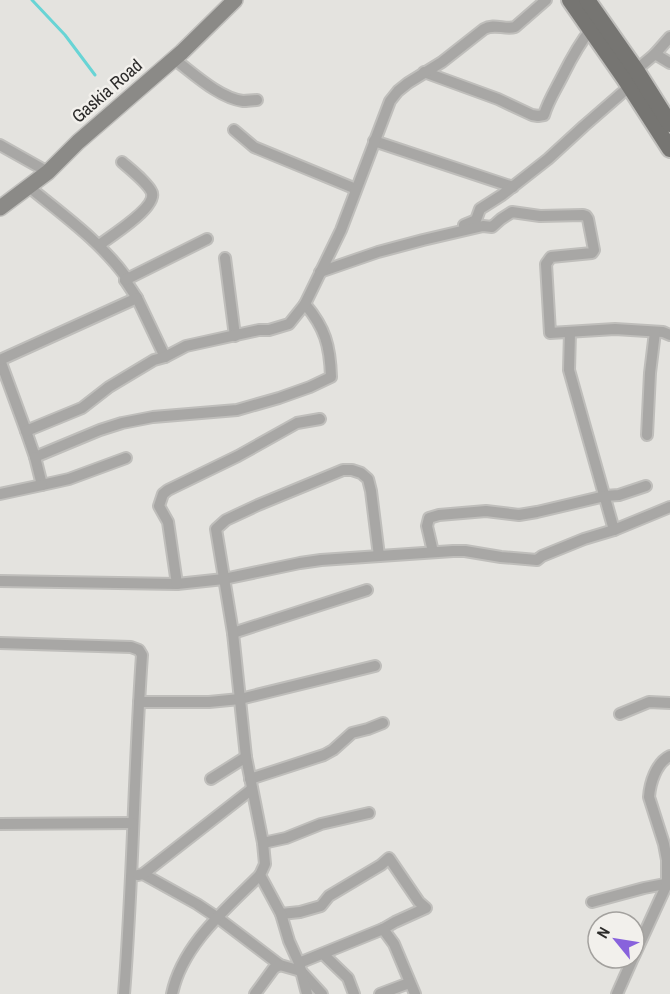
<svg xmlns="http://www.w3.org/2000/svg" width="670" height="994" font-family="'Archivo Narrow',sans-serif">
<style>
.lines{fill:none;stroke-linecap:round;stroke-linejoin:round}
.stream{stroke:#68d4d5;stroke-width:3}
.minor-casing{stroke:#bfbebb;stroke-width:14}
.secondary-casing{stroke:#bfbebb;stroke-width:18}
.primary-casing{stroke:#bfbebb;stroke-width:20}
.minor{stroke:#a8a7a5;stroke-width:10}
.secondary{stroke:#8b8a87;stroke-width:15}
.primary{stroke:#767572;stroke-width:16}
.labels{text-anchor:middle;stroke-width:5;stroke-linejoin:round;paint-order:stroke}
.street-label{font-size:18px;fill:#2c2b2a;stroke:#f2f0ec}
</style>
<rect width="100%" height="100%" fill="#e4e3df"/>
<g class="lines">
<polyline class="stream" points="32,0 65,35 95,75"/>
<g class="minor-casing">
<g id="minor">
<polyline points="655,54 670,37"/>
<path d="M174,59c19,14 45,39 69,42 4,0 10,-1 14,-1"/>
<polyline points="636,70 655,54 670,63"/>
<path d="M424,72l74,27 34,16 6,1 6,-1c4,-14 12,-26 19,-40 8,-16 16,-31 28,-46"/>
<polyline points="234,130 254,147 356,189"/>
<polyline points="374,141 513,187"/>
<polyline points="0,145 48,172"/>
<path d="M29,187c34,28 71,54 97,90l-1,3 12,18 28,59"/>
<polyline points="464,225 476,220 480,209 502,195 548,159 584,126 630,86"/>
<path d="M99,245c11,-8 57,-37 53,-52 -3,-9 -22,-24 -30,-31"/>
<polyline points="225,258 235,336"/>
<polyline points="320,272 378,252 423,240 483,226 492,227 501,219 512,212 540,216 583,215 586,216 588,219 594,250 592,253 551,257 546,264 550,333 615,329 663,332 670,335"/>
<polyline points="125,280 207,239"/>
<polyline points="570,332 569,370 614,530"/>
<path d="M0,360l26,71 9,26 65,-27 22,-7 31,-6 84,-7 42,-12 31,-11 21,-10c-1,-32 -6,-49 -26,-73"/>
<polyline points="0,360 137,298"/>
<path d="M26,431l56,-23 27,-21 45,-27 11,-3 21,-11 73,-16h10l20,-6 16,-20 36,-74 49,-129 8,-10 10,-8 34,-21 42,-33c10,-6 21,1 31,-2l31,-27"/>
<polyline points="647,435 650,373 655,332"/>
<polyline points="35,457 42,485 69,479 126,458"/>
<polyline points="0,494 42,485"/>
<polyline points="433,552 427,526 429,518 439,515 486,511 519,515 537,512 605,496 619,495 646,486"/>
<polyline points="0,581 177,584 224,579 300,563 321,560 453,551 465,551 501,557 537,560 542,556 584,539 614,530 670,507"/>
<polyline points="177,584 168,522 159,506 163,494 168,490 238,456 297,423 320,419"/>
<polyline points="233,633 367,590"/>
<path d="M0,643l131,4 8,3 3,5c-8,113 -9,226 -18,339"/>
<polyline points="139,702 209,702 240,699 375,666"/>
<polyline points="620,714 649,702 670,703"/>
<polyline points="211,779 246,757"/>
<polyline points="250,779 324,755 333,750 352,733 368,729 383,723"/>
<polyline points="0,824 133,823"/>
<polyline points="263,843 286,838 321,824 369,813"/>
<polyline points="143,874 197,904 218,918 280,965 301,971 322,994"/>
<polyline points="138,875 143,874 252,789"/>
<polyline points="592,902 644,888 670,883"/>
<polyline points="281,914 300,912 321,906 329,896 381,865 389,858 419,902 426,908 395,922 383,929 299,963"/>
<polyline points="383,929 394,944 415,994"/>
<polyline points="323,954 348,978 354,994"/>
<path d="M634,956l33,-72v-24l-3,-16 -15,-47c1,-14 7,-34 21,-41"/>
<path d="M172,994c10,-49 54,-85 88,-119"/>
<polyline points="255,994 274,968 280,965"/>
<polyline points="307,994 299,963 289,941 281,914 260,875 265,864 263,843 246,757 233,633 216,529 226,520 258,505 343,470 352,470 361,473 368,479 371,491 379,556"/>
<polyline points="380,994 409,983"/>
<polyline points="617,994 633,958"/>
</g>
</g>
<g class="secondary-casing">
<polyline id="secondary" points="0,208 48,172 78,142 182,52 235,0"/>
</g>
<g class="primary-casing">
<g id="primary">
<polyline points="570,0 625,79 670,149"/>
<polyline points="587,0 636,70 670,124"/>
</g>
</g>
<use href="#minor" class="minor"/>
<use href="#secondary" class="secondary"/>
<use href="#primary" class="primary"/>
</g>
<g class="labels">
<g class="street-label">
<text transform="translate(107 91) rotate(-41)" y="6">Gaskia Road</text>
</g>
</g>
<g transform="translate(616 940) rotate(300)"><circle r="28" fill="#f2f0ec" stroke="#a3a19e" stroke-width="1.5"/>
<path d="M0-4.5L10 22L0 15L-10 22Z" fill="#8862dc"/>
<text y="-9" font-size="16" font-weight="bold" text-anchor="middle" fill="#2c2b2a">N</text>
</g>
</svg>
